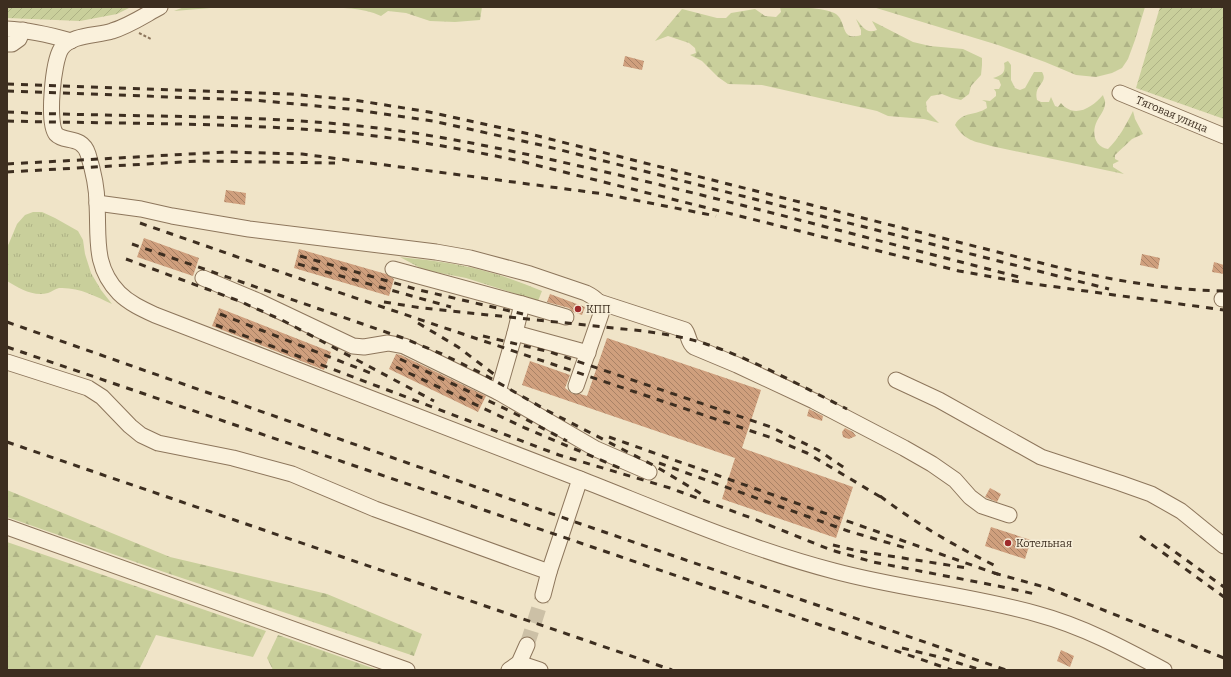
<svg xmlns="http://www.w3.org/2000/svg" width="1231" height="677" font-family="Bitter,serif">
<style>
.grass{fill:url(#grass-tufts)}
.forest{fill:url(#forest-firs)}
.garden{fill:url(#garden-furrows)}
.building{fill:url(#building-back-hatch)}
.lines{fill:none;stroke-linecap:round;stroke-linejoin:round}
.minor-tunnel{stroke:#ccc0a6;stroke-width:15;stroke-dasharray:15 8;stroke-linecap:butt}
.minor-casing{stroke:#8d765c;stroke-width:17}
.path{stroke:#8d765c;stroke-width:2;stroke-dasharray:3 2;stroke-linecap:butt}
.minor{stroke:#faf1dc;stroke-width:15}
.rail{stroke:#3d2e20;stroke-width:3;stroke-dasharray:7 7;stroke-linecap:butt}
.poi-dot{fill:#9e2a2b;stroke:#f7eed8;stroke-width:1.5}
.labels{text-anchor:middle;stroke-width:3;stroke-linejoin:round;paint-order:stroke}
.street-label{font-size:11px;fill:#3d2e20;stroke:#f7eed8}
.poi-label{font-size:11px;fill:#3d2e20;stroke:#f7eed8;text-anchor:start}
</style>
<defs>
<pattern id="grass-tufts" width="24" height="20" patternUnits="userSpaceOnUse"><rect width="24" height="20" fill="#c9cf9b"/><path d="M3 7l-1-3M5 7V3M7 7l1-3M15 17l-1-3M17 17v-4M19 17l1-3" fill="none" stroke="#aeb285"/></pattern>
<pattern id="forest-firs" width="22" height="20" patternUnits="userSpaceOnUse"><rect width="22" height="20" fill="#c9cf9b"/><path d="M5 1l3.5 6h-7zM16 11l3.5 6h-7z" fill="#aeb285"/></pattern>
<pattern id="garden-furrows" width="10" height="10" patternUnits="userSpaceOnUse"><rect width="10" height="10" fill="#c9cf9b"/><path d="M-1 1l2-2M0 10L10 0M9 11l2-2" fill="none" stroke="#aeb285"/></pattern>
<pattern id="building-back-hatch" width="6" height="6" patternUnits="userSpaceOnUse"><rect width="6" height="6" fill="#cf9f7d"/><path d="M-1 5l2 2M0 0l6 6M5-1l2 2" fill="none" stroke="#a98266"/></pattern>
</defs>
<rect width="100%" height="100%" fill="#f0e4c8"/>
<g class="grass">
<path d="M33,212h9l13,6 23,13 5,9 2,14 6,19 10,17 11,14c-17,-8 -33,-17 -53,-16 -4,1 -8,4 -11,5 -15,4 -29,-5 -41,-12v-33l10,-24 8,-9z"/>
<path d="M400,257c27,3 55,6 81,13 21,5 41,13 61,21l-4,10 -72,-23 -42,-8z"/>
</g>
<g class="forest">
<polygon points="184,7 223,7 174,11"/>
<path d="M320,7h162l-2,13 -25,2 -25,-1 -24,-8 -18,-2 -7,5c-19,-9 -40,-8 -61,-9z"/>
<path d="M780,7c13,0 45,0 56,7 11,8 4,28 25,21v-5l-5,-11c7,8 10,15 21,11l-5,-9 41,21 17,4 33,3 19,9v7l-1,10 -10,11 -2,8 -8,6 -9,-2 -10,-4 -11,2 -5,6 1,9 12,12 -15,-4 -36,-3 -11,-5 -115,-26 -34,-1 -10,-7 -16,-16 -12,-6 6,-2 -1,-5 -6,-5 -21,-7 -13,5 27,-32 35,9h9l5,-5 24,-4 10,7 11,1 5,-5z"/>
<polygon points="873,7 1145,7 1135,40 1128,59 1122,68 1112,73 1096,77 1076,75 1045,62 998,45"/>
<path d="M1008,61l3,4v15l4,8 5,2 5,-2 9,-16h8c7,12 -9,12 -5,28l4,2h8l2,-5 4,9 3,1 3,-4c13,16 31,5 42,-8 0,1 2,5 2,6 1,8 -5,14 -8,20 -6,12 -2,26 11,28 11,-11 18,-24 25,-38l2,8 8,15 -11,5 -17,16v4l4,2 -6,3v3l11,7 -133,-28c-17,-5 -26,-5 -36,-21 7,-14 21,-9 32,-17l-1,-6 -4,-2 8,1 6,-5v-4l-2,-3h5l2,-4 -2,-5 -6,-2c9,-3 13,-5 11,-15z"/>
<polygon points="7,490 170,557 327,594 422,634 414,656 164,572 7,517"/>
<polygon points="7,542 266,631 253,657 156,635 139,670 7,670"/>
<polygon points="278,635 378,670 273,670 267,658"/>
</g>
<g class="garden">
<polygon points="7,7 131,7 117,14 80,21 7,18"/>
<polygon points="1160,7 1224,7 1224,119 1136,88"/>
</g>
<g class="building">
<polygon points="625,56 644,61 642,70 623,66"/>
<polygon points="226,190 246,193 245,205 224,202"/>
<polygon points="144,238 199,258 193,276 137,257"/>
<polygon points="299,249 386,274 394,279 389,296 294,268"/>
<polygon points="1142,254 1160,258 1158,269 1140,265"/>
<polygon points="1214,262 1224,265 1224,274 1212,272"/>
<polygon points="550,294 585,307 582,315 573,312 569,308 547,302"/>
<polygon points="219,308 331,352 324,370 212,326"/>
<polygon points="607,338 761,390 742,448 853,487 836,538 722,499 735,458 522,385 530,361 570,375 565,388 573,394 580,394 587,396"/>
<polygon points="396,354 401,355 486,396 478,412 389,369"/>
<polygon points="809,409 823,416 822,421 807,416"/>
<polygon points="845,428 853,432 856,436 849,439 843,437 842,432"/>
<polygon points="990,488 1001,494 997,502 985,497"/>
<polygon points="991,527 1031,540 1025,559 985,546"/>
<polygon points="1061,650 1074,656 1070,667 1057,661"/>
</g>
<g class="lines">
<polyline class="minor-tunnel" points="527,645 543,595"/>
<g class="minor-casing">
<g id="minor">
<path d="M160,7c-15,8 -31,19 -48,24 -15,5 -41,3 -51,18 -8,13 -14,74 -5,85 8,9 26,1 32,20 5,16 9,34 9,50 2,34 -4,62 22,89 10,10 23,16 36,22l425,164 -31,93 -6,23"/>
<path d="M7,29c22,1 43,6 64,12"/>
<polyline points="7,44 12,44 19,39 23,30"/>
<polyline points="1120,93 1224,136"/>
<path d="M97,203l44,6 31,7 77,13 187,23 34,6 60,16 56,19c10,5 16,10 15,21l-25,72"/>
<polyline points="393,269 522,304 515,333"/>
<polyline points="203,278 258,301 353,346 364,347 388,343 404,346 498,392 596,449 649,472"/>
<polyline points="1222,299 1224,299"/>
<path d="M599,302l86,28c4,5 3,13 9,17l43,18 77,36 90,47 28,16 23,16 15,17 12,9 27,9"/>
<polyline points="522,304 566,317"/>
<polyline points="7,362 88,388 102,397 130,426 141,435 158,443 233,458 292,474 375,509 549,572"/>
<polyline points="896,380 939,400 1041,457 1120,483 1151,494 1181,511 1224,546"/>
<polyline points="498,392 515,333 588,353"/>
<path d="M580,479c84,33 166,69 254,92 67,18 136,24 203,43 45,12 86,34 127,56"/>
<polyline points="7,527 407,670"/>
<polyline points="519,663 540,670"/>
<polyline points="509,670 519,663 527,645"/>
</g>
</g>
<polyline class="path" points="139,33 151,39"/>
<use href="#minor" class="minor"/>
<g class="rail">
<path d="M7,84l283,10 64,6 75,12 105,23 531,134c52,12 105,21 159,22"/>
<polyline points="7,91 253,100 349,109 433,121 545,146 1109,289"/>
<path d="M7,112c126,6 253,1 379,17 75,10 150,27 224,44 138,32 275,70 413,105"/>
<path d="M7,121c114,3 229,1 342,12 58,6 114,16 171,28l439,110 61,11 204,28"/>
<polyline points="7,164 227,152 302,154 604,194 716,216"/>
<polyline points="7,172 199,161 335,163"/>
<polyline points="140,223 338,292 772,438 807,453 884,499"/>
<polyline points="132,244 403,338 442,354 483,374 548,411 655,466 705,496"/>
<polyline points="300,256 419,290 523,314"/>
<polyline points="126,259 239,301 282,320 434,401"/>
<polyline points="298,264 451,307"/>
<path d="M384,302l38,6 221,23c21,3 43,6 63,13 49,16 95,42 141,65"/>
<polyline points="220,314 373,374"/>
<polyline points="7,322 581,524 1006,670"/>
<polyline points="418,323 458,347 499,378"/>
<polyline points="216,325 559,455 670,488 754,519 831,550 873,562 998,586 1035,594"/>
<polyline points="483,336 550,352 771,427 818,450 849,471"/>
<polyline points="7,347 952,670"/>
<polyline points="400,359 510,411 567,441"/>
<polyline points="396,367 525,428 622,469"/>
<polyline points="609,437 1000,575"/>
<polyline points="7,442 672,670"/>
<polyline points="659,463 848,531 906,548"/>
<path d="M880,496c37,28 76,51 118,71"/>
<polyline points="1140,536 1224,597"/>
<polyline points="1164,544 1224,587"/>
<polyline points="833,545 858,551 967,568"/>
<polyline points="994,573 1048,588 1224,658"/>
<polyline points="902,648 939,657 981,670"/>
</g>
</g>
<g class="poi-dot">
<circle cx="578" cy="309" r="4"/>
<circle cx="1008" cy="543" r="4"/>
</g>
<g class="labels">
<g class="street-label">
<text transform="translate(1172 114) rotate(23)" y="4">Тяговая улица</text>
</g>
<g class="poi-label">
<text x="586" y="313">КПП</text>
<text x="1016" y="547">Котельная</text>
</g>
</g>
<rect width="1231" height="677" fill="none" stroke="#3d2e20" stroke-width="16"/>
</svg>
